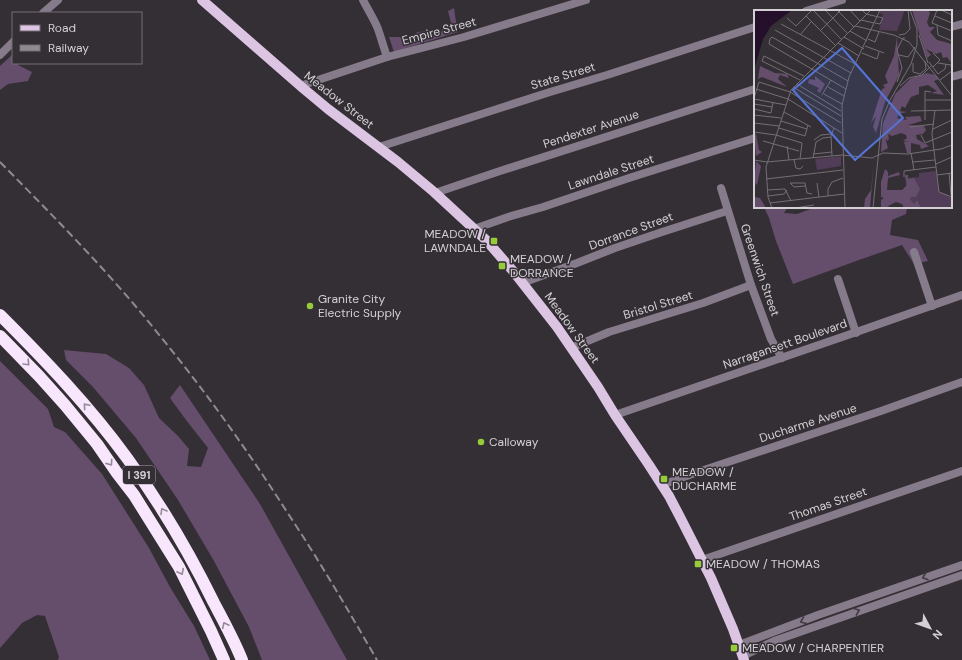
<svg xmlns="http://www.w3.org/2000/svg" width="962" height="660" font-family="'DM Sans',sans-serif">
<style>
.forest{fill:#654d6c}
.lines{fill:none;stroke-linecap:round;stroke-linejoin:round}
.minor{stroke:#867b8a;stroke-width:8}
.major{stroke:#dcc4e3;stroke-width:10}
.highway{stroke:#f7e6fc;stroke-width:12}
.rail{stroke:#8e8a8f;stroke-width:2;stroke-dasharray:8 4;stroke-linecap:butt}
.oneway{stroke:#968a98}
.oneway2{stroke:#403a42}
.poi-dot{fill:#96cc39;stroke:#342f35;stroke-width:1.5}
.labels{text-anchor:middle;stroke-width:3;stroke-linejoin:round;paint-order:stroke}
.shield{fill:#342f35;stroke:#a3a0a4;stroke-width:1}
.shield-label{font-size:11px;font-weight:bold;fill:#d3d0d4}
.street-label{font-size:12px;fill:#d3d0d4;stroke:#342f35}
.poi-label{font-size:12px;fill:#d3d0d4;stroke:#342f35;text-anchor:start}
.inset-road{fill:none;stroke:#746f75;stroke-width:1}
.view{fill:#5475d7;fill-opacity:0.15;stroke:#5475d7;stroke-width:2}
.inset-edge{fill:none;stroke:#d3d0d4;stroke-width:2}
</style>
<rect width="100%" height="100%" fill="#342f35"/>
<g class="forest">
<polygon points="454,8 456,22 458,32 394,52 389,37 400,37 406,39 418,32 429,31 432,36 441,33 443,27 451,23 448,11"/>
<polygon points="13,54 13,63 19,63 18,65 32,72 28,81 8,84 0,90 0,66"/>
<polygon points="764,207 788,207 784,213 797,214 816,207 907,207 906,214 892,220 890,235 918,240 928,261 914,264 902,245 859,260 793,284 776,241 769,218"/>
<polygon points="64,350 106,354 129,368 144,385 159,418 178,436 189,449 187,466 201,467 208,448 186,420 170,398 180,385 260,504 347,660 262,660 249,627 214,561 178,500 136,438 93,387 66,360"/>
<polygon points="0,361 48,409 54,427 65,432 102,474 149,548 170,587 194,626 210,660 58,660 59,657 45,616 37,615 22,623 0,648"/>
</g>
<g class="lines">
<g class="minor">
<path d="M363,0c5,10 11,19 15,29 3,9 6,19 9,28"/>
<polyline points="806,11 842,0"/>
<polyline points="43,13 58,0"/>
<polyline points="951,27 962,24"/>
<polyline points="0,55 13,42"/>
<polyline points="951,77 962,74"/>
<polyline points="300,86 387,57 464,37 586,0"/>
<polyline points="379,147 550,92 607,75 755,27"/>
<polyline points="721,188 751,285 771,339 782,358"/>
<polyline points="435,193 497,172 755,89"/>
<polyline points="474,229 508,217 543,207 629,178 755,138"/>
<polyline points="914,252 932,306"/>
<polyline points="838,279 856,333"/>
<polyline points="522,283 577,263 615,248 662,232 727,211"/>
<polyline points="571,348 609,332 703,303 751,285"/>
<polyline points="615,415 708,383 845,336 962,295"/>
<polyline points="662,485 695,473 881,411 962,382"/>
<polyline points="702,560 962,471"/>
<polyline points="739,645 818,615 962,565"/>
<polyline points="743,656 774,641 962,575"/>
</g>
<polyline class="major" points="202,0 304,89 328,109 398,162 434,192 486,240 513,271 557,327 598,387 615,415 649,465 669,496 680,517 711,578 733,629 744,660"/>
<g class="highway">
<path d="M0,315c45,45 89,91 127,143 33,45 62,94 87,145 10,19 20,37 28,57"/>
<polyline points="0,336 39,376 65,405 97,444 117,473 134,495 179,567 211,631 224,660"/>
</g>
<path class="rail" d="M0,162c55,56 111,112 160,174 46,56 88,115 127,176 32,48 61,98 90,148"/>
</g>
<defs><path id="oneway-chevron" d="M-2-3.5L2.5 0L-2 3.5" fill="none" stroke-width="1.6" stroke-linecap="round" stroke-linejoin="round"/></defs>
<g class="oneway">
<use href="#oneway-chevron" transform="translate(27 363) rotate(47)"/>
<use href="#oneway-chevron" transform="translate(86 406) rotate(-131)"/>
<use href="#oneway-chevron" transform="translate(110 463) rotate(55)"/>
<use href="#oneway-chevron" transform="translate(163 511) rotate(-121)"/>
<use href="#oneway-chevron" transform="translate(181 572) rotate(63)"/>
<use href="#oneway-chevron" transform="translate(225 625) rotate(-116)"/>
</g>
<g class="oneway2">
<use href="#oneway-chevron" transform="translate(925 577) rotate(161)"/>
<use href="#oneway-chevron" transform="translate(857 611) rotate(-20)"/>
<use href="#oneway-chevron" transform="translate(803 621) rotate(159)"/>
</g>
<g class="poi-dot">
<rect x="490" y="237" width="8" height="8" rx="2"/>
<rect x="498" y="262" width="8" height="8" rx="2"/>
<circle cx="310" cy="306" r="4"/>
<circle cx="481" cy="442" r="4"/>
<rect x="660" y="475" width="8" height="8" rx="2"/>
<rect x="694" y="560" width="8" height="8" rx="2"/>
<rect x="730" y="644" width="8" height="8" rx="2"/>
</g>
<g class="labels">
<rect class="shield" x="123" y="466" width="32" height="18" rx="3"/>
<g class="shield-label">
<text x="139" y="479">I 391</text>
</g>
<g class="street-label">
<text transform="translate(439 31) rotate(-15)" y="4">Empire Street</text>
<text transform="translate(563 76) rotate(-17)" y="4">State Street</text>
<text transform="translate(339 100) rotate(38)" y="4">Meadow Street</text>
<text transform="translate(591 129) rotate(-18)" y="4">Pendexter Avenue</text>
<text transform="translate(611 172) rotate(-18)" y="4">Lawndale Street</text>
<text transform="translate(631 231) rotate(-20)" y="4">Dorrance Street</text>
<text transform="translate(760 270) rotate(71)" y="4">Greenwich Street</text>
<text transform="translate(658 305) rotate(-17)" y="4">Bristol Street</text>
<text transform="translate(572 328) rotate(54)" y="4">Meadow Street</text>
<text transform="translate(785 344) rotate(-19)" y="4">Narragansett Boulevard</text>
<text transform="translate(808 423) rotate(-18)" y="4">Ducharme Avenue</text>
<text transform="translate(828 504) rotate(-19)" y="4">Thomas Street</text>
</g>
<g class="poi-label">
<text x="486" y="238" text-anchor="end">MEADOW /<tspan x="486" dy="14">LAWNDALE</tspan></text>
<text x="510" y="263">MEADOW /<tspan x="510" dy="14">DORRANCE</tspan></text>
<text x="318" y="303">Granite City<tspan x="318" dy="14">Electric Supply</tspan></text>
<text x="489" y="446">Calloway</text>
<text x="672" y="476">MEADOW /<tspan x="672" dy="14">DUCHARME</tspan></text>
<text x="706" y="568">MEADOW / THOMAS</text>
<text x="742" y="652">MEADOW / CHARPENTIER</text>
</g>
</g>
<g transform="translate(754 10)">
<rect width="198" height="198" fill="#342f35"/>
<path d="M127,0h24l-8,21 -18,-1 4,-16 -4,-1zM87,146v10l-24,4 -2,-11zM182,161l3,21 13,5v11h-37l-4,-6 -1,-5 3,-1h-6l-2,-21h3v3l11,-1v-4z" fill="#513d57"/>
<path d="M158,0h16l2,3 -3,9 2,5h6l-5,5 7,8 15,4v20l-5,-7 -4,1 -2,-6 -5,2 -10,-5 5,6 -4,3zM143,27l2,38 -14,27 -9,31 -3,-6 3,-11 -5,7 11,-34 3,-1 -2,-3 5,-2 -3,-7 9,-20zM6,56l15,7 12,1 2,4 -9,-3 -2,4 9,8 -25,-10 -4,2zM173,63l8,2 4,4 -5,2 10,14 -13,-2 6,-2 -9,-6 -9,2v7l-8,3 -6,11 -3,-2 -2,5 7,1 -8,2 -2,4 10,2 -2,-3 15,-1 2,5 -14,4 16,1 2,4 -3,4 -7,1 1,4 12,7 -8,3 -1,-4 -9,-2v10h-4l-3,-11h5l-6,-1 4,-3 -1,-3 -5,-2 -9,3 -4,-2 1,5 -2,2 -1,-3v3l2,7 -7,4 2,-29 12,-29 15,-15zM61,66l10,8 -5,9 -3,-2 2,-3 -11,-5 1,-4 6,1zM2,123l3,17 3,2 -6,4 -2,-19zM2,151l5,5 -4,19 -3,-3zM120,151l-4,47h-6l1,-9 6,-9zM131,159l3,3v4l11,-4 1,3 -12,3 -1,12h15l5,-5 -2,-10h3v4l6,-1 6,11 -4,8h-5l-1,2 4,5 3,-4 4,8h-17l-2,-4 -6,-2 -8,4 2,2h-9v-8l3,-2 -3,-1v-15zM0,187l6,1 6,10h-12z" fill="#654d6c"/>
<path d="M38,0l-21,16 -8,13 -9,31v-59z" fill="#24102a"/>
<path class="inset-road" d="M59,0l28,29M71,0l22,23M83,0l17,17M96,0l10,11M108,0l4,4 17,4 -3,6 -5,-1M183,0l-5,13 20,8M187,0l11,5M52,6l29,29M181,6l17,7M33,8l9,8 16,-16M107,10l13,3M27,14l74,40M183,15l1,10 14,6M101,16l39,9 15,7 43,54M21,20l76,43M66,21l21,-21M96,21l17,10M46,25l11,-13M145,25l6,-1 5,-5 -2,-19M165,25l9,28M90,27l20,12M114,29l7,3 4,-10M84,33l21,13M111,36l19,7M108,43l15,6 2,-7M179,43l7,7 -7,7M145,45l9,2 7,-10M175,52l9,12 7,-5 1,-5M159,53v9l7,2 6,-5 -1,-8M184,53l13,2M46,70l-38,-19 2,-5 40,20M186,70l12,-9 -1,-6M143,72l5,-14 -5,-18 6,-12h2M43,74l44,27M146,76l9,-8 13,-3 9,-9M39,77l48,29M74,77l16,9M2,79l32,10 54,34M92,79l-77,-45 1,-5 2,-2 76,44M70,84l18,10M68,85l9,-15M0,88l5,-16 31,10 51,31M0,89l32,6M171,90h27M0,94l18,3M0,99l17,4 2,-11M181,100l-3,24 7,58 13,5M157,101l41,-1M30,102l27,15M0,105l27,3M171,110v-29l6,1M27,111l26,8M0,113l25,3M156,117l24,-3M25,118l26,8 3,-11M179,119l19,-9M0,122l22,3 26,8 -2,16M167,125l4,8 27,-11M60,130l7,-5 10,-1M9,131l36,10M33,136l2,14M157,143l3,17M59,144l19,-2M78,146l-1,-20 3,-8M59,148l3,-16 7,-4 8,-1M0,150l13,2 75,-7 30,3 11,-5 25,1 33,-5 11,-4M40,150l2,8 4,1 3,-3 -2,2M159,152l22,-2M182,154l16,-7M195,163l2,22M183,165l15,-2M150,167v-6l32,-4M12,169l77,-9M63,173l2,14M51,176l-11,1 -4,-4h15l2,10 5,1M13,180l18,-1 6,12M14,186l16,-2 3,-4M74,186v-7l4,-7 11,-4M16,193l74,-9M18,198l-4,-11 -2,-30 25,-77 80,-80M41,198l19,-3M91,198l-3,-103 7,-28 31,-67M119,198l9,-89 8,-19 21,-36 6,-19v-16l-7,-19"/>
<path class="view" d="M88,38l61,70 -48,42 -62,-70z"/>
<rect width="198" height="198" class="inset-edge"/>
</g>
<rect x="12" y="12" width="130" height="52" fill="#342f35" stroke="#746f75"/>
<rect x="20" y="25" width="20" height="6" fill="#dcc4e3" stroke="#746f75"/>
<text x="48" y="32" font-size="12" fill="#d3d0d4">Road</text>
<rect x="20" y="45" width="20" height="6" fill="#8e8a8f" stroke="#746f75"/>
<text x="48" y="52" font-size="12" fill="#d3d0d4">Railway</text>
<g transform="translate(930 628) rotate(131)" stroke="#342f35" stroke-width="3" paint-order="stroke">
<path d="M0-3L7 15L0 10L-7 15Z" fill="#d3d0d4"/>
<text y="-6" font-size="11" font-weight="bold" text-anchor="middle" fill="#d3d0d4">N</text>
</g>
</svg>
